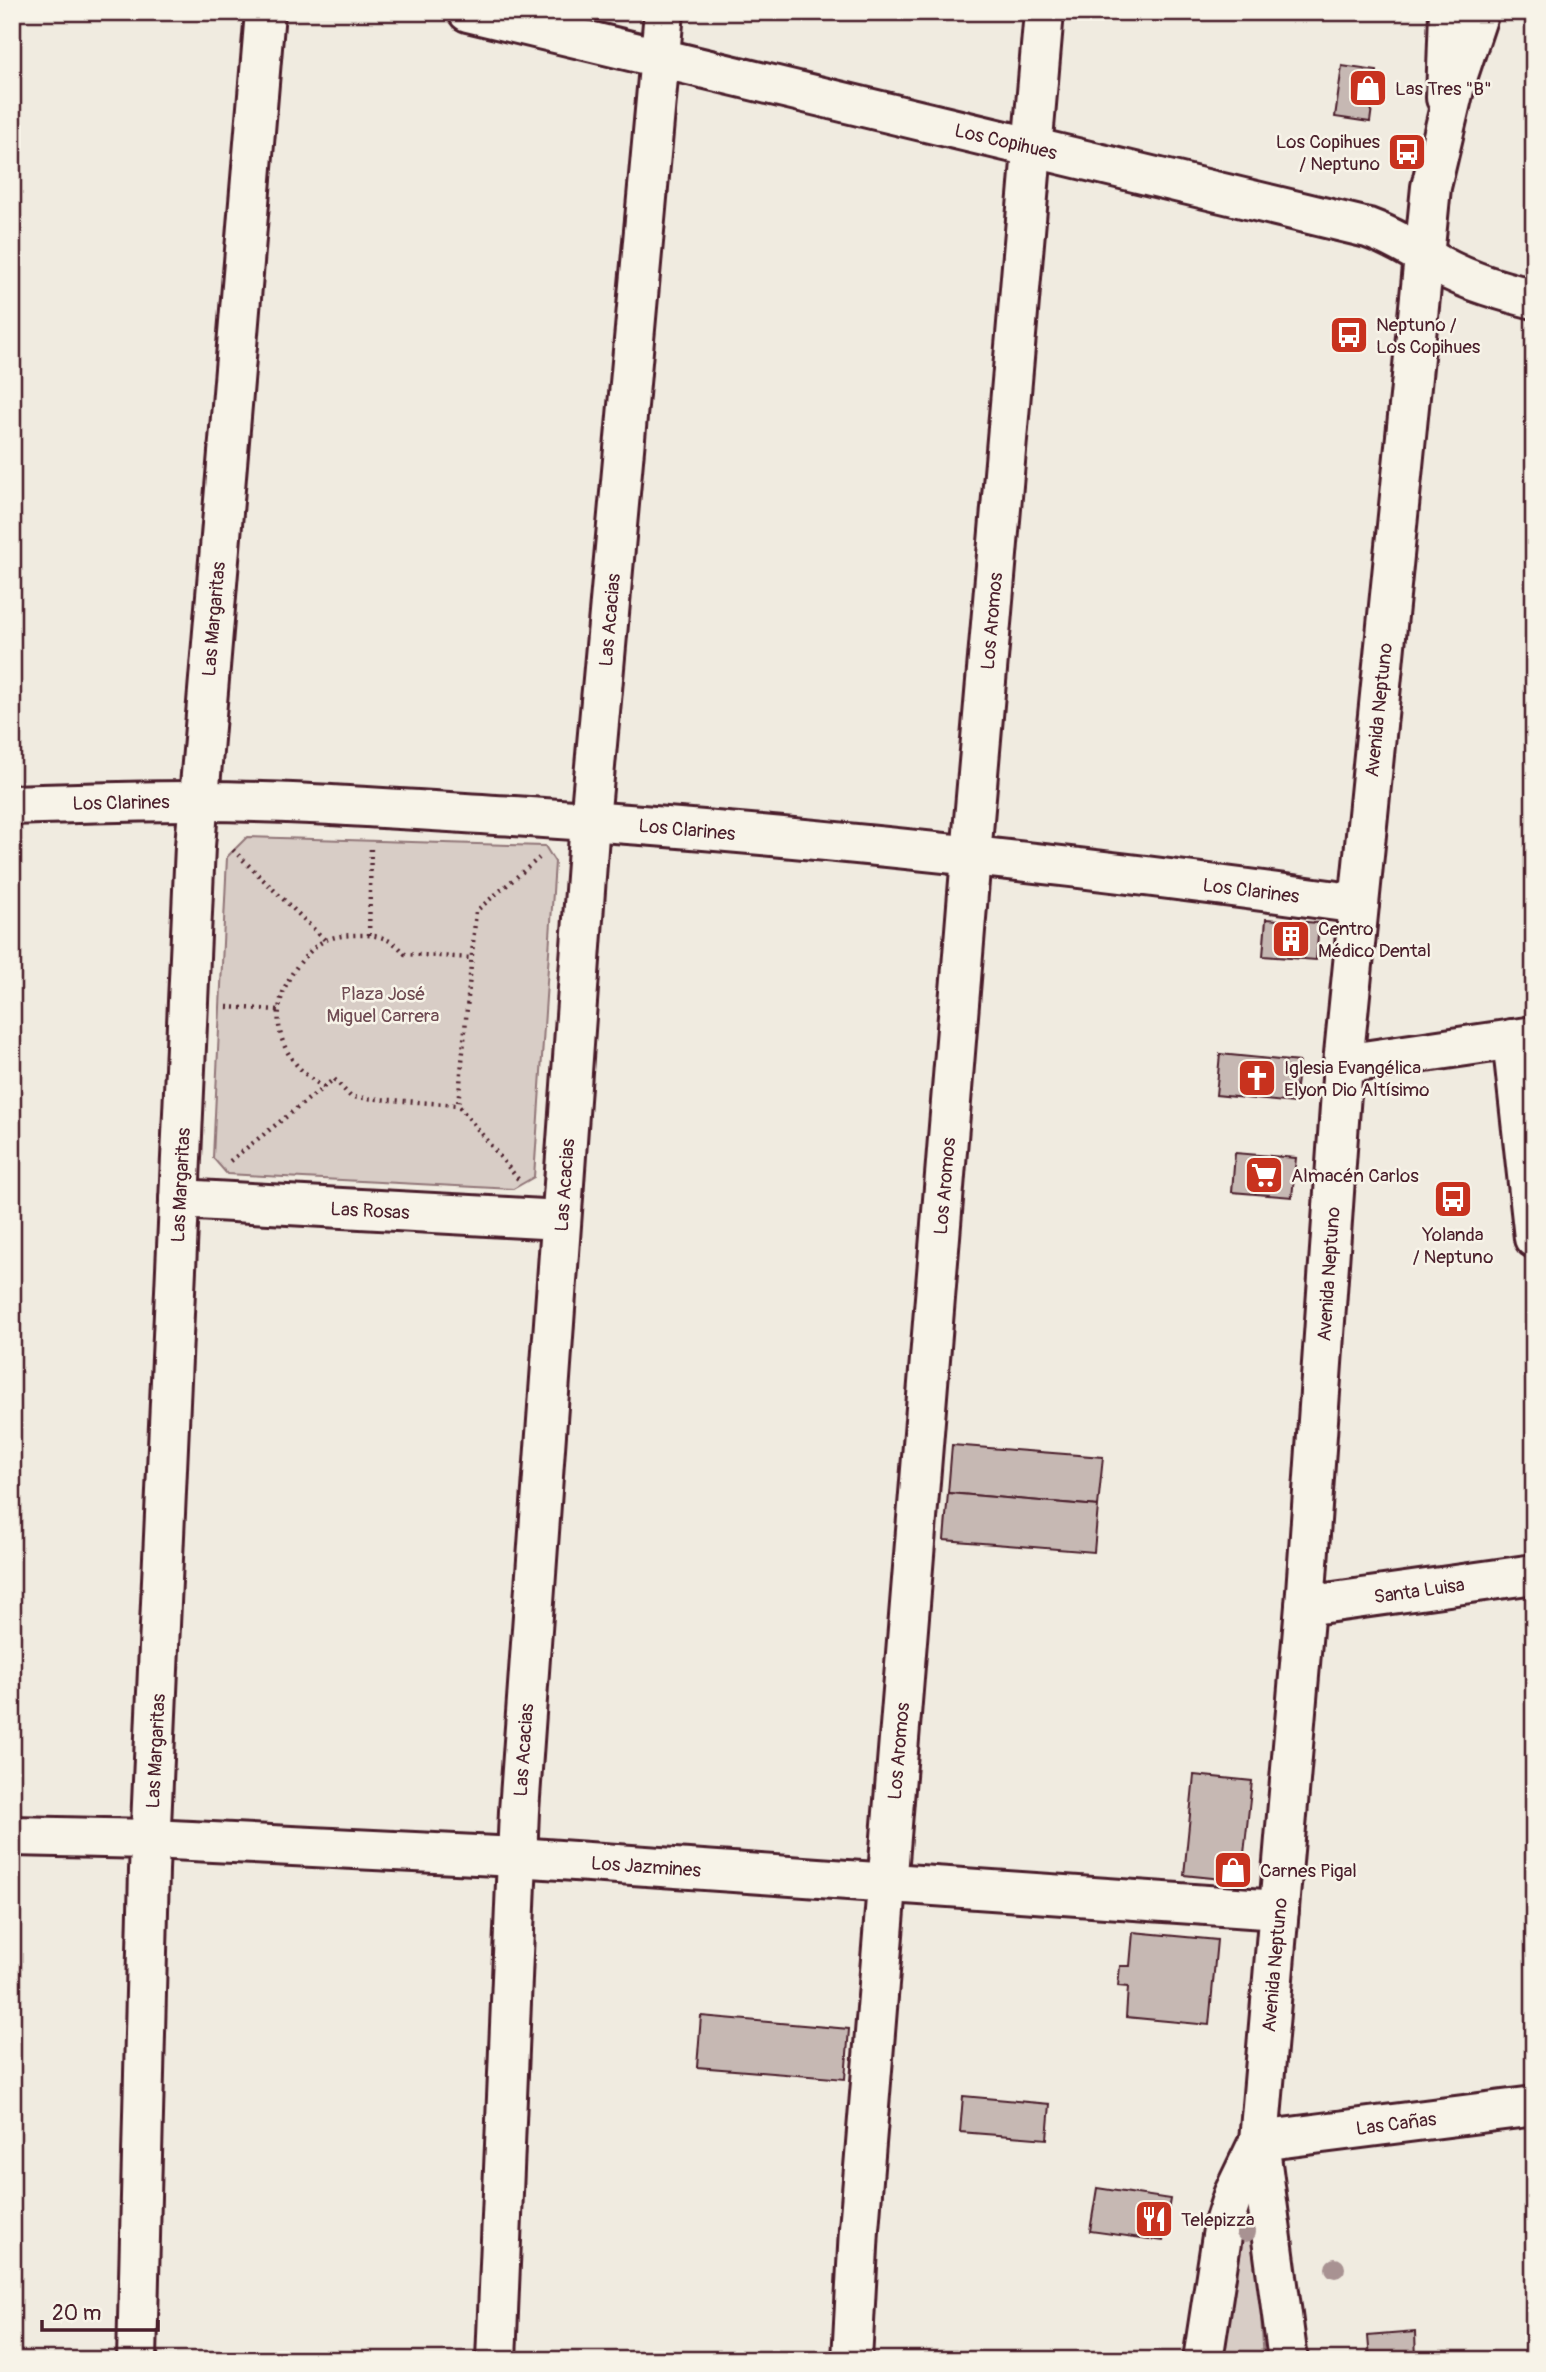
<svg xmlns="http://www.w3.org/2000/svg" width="1546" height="2372" font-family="Pangolin,sans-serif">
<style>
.green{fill:#d8cdc6;stroke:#917678;stroke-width:2}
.building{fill:#c6b8b3;stroke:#4a1f2b;stroke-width:2}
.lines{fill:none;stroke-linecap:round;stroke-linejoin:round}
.street-casing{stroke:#4a1f2b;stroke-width:44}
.secondary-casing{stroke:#4a1f2b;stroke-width:44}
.path{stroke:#4a1f2b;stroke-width:4.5;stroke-dasharray:2 5;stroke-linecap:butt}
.street{stroke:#f7f3e8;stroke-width:38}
.secondary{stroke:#f7f3e8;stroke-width:38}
.tree{fill:#a89292}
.labels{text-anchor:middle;stroke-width:5;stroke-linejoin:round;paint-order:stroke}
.poi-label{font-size:19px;fill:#4a1f2b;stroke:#f7f3e8;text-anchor:start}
.street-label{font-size:19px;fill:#4a1f2b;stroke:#f7f3e8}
.park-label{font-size:19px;fill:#6e4a52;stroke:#f7f3e8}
</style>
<rect width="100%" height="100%" fill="#f0ebe0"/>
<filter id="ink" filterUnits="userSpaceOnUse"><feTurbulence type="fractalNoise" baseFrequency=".0143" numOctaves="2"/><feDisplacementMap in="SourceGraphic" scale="14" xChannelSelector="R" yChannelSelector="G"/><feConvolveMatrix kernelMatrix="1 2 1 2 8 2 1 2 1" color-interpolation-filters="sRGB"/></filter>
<g filter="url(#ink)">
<g class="green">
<polygon points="247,837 545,846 555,862 534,1177 513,1189 227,1174 213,1158 227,857"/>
<polygon points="1251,2170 1264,2360 1222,2360"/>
</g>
<g class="building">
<polygon points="1342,66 1377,71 1370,122 1335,117"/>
<polygon points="1266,919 1319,923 1316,960 1263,956"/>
<polygon points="1220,1054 1299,1062 1294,1103 1216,1095"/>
<polygon points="1235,1153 1296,1158 1292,1197 1232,1192"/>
<polygon points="952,1445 1103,1457 1098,1506 948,1493"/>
<polygon points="948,1493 1098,1506 1094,1552 944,1540"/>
<polygon points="1194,1775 1252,1781 1241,1881 1184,1875"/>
<polygon points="1133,1932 1217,1940 1209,2025 1126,2017 1128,1987 1118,1986 1120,1966 1130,1966"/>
<polygon points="701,2016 849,2029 845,2079 697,2067"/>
<polygon points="963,2096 1050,2104 1047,2139 960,2132"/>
<polygon points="1097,2188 1170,2199 1163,2241 1090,2231"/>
<polygon points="1415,2332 1416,2360 1370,2360 1368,2336"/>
</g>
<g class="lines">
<g class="street-casing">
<g id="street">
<polyline points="1446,98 1449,12"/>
<path d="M12,805c61,-2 123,-4 184,-4 106,0 213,9 318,15 283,18 565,49 845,88"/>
<polyline points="1512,1039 1534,1238"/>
<polyline points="1343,1064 1534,1036"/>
<polyline points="179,1199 561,1220"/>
<polyline points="1305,1606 1534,1574"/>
<polyline points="12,1836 150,1839 517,1857 1279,1910"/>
<polyline points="1259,2141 1534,2106"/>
<polyline points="137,2360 149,1870 195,846 265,12"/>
<polyline points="496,2360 519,1811 590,821 664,12"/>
<polyline points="852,2360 859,2229 974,820 1044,12"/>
</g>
</g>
<g class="secondary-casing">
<g id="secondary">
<path d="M468,12l900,216c27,10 49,24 73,38 29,16 61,25 93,33"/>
<polyline points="1203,2360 1224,2223 1233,2195 1259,2141"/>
<polyline points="1288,2360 1259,2141 1305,1606 1343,1064 1431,187 1456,81 1479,12"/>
</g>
</g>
<g class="path">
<polyline points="233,850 325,940"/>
<polyline points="369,935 371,845"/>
<polyline points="227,1007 279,1010"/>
<path d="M324,1087c-48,-27 -60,-77 -26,-122 8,-9 16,-20 28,-25 12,-5 24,-5 37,-5 17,0 31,5 42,19l67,4"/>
<polyline points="230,1161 334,1079 351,1097 458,1105"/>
<polyline points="518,1179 458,1105 476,911 539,858"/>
</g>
<use href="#street" class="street"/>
<use href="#secondary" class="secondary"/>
</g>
<g class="tree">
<circle cx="1246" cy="2232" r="10"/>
<circle cx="1335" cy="2268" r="10"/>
</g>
</g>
<defs>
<g id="shop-square" transform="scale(2.0125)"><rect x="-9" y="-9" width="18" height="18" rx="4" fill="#c8321e" stroke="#f7f3e8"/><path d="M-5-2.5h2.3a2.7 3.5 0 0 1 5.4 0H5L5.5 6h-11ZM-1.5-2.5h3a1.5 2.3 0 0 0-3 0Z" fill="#fff"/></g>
<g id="bus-square" transform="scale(2.0125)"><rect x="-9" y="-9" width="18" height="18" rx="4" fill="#c8321e" stroke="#f7f3e8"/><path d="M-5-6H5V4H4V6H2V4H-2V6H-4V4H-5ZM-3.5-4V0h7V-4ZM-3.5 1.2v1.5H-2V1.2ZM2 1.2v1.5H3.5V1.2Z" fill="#fff"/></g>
<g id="building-square" transform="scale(2.0125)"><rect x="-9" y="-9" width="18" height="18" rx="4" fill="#c8321e" stroke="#f7f3e8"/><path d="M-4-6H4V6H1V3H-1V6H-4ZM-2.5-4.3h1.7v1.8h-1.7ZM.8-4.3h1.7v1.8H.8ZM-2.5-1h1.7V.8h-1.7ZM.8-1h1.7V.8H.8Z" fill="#fff"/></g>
<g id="church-square" transform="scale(2.0125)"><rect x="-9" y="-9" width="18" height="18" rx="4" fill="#c8321e" stroke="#f7f3e8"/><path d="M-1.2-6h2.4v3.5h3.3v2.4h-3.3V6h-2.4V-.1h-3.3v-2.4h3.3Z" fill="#fff"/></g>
<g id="supermarket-square" transform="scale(2.0125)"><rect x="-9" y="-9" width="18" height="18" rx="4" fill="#c8321e" stroke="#f7f3e8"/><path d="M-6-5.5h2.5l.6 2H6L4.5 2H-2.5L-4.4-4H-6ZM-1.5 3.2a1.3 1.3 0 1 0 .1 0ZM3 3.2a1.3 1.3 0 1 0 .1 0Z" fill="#fff"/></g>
<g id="restaurant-square" transform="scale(2.0125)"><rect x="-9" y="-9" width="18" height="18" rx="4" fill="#c8321e" stroke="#f7f3e8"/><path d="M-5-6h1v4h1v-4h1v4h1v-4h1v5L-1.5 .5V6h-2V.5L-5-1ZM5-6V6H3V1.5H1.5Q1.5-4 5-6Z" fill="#fff"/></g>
</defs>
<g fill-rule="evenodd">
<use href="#shop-square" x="1368" y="88"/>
<use href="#bus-square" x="1407" y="152"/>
<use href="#bus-square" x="1349" y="335"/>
<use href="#building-square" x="1291" y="939"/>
<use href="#church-square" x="1257" y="1078"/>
<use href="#supermarket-square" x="1264" y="1175"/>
<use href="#bus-square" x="1453" y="1199"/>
<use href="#shop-square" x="1233" y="1870"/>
<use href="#restaurant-square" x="1154" y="2219"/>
</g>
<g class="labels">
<g class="poi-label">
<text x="1395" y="95">Las Tres "B"</text>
<text x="1380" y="148" text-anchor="end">Los Copihues<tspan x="1380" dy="22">/ Neptuno</tspan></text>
<text x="1376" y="331">Neptuno /<tspan x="1376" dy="22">Los Copihues</tspan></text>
<text x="1318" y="935">Centro<tspan x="1318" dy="22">Médico Dental</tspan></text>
<text x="1284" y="1074">Iglesia Evangélica<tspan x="1284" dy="22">Elyon Dio Altísimo</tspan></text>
<text x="1291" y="1182">Almacén Carlos</text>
<text x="1453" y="1241" text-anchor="middle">Yolanda<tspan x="1453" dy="22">/ Neptuno</tspan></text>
<text x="1260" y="1877">Carnes Pigal</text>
<text x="1181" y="2226">Telepizza</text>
</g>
<g class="street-label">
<text transform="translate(1006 141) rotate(13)" y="7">Los Copihues</text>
<text transform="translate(213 619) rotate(-85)" y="7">Las Margaritas</text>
<text transform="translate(609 620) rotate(-85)" y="7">Las Acacias</text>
<text transform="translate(991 621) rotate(-85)" y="7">Los Aromos</text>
<text transform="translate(1378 710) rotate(-84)" y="7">Avenida Neptuno</text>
<text transform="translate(121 802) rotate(-1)" y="7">Los Clarines</text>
<text transform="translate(687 829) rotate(5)" y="7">Los Clarines</text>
<text transform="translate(1251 890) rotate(7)" y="7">Los Clarines</text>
<text transform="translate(180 1185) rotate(-87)" y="7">Las Margaritas</text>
<text transform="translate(564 1185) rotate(-86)" y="7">Las Acacias</text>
<text transform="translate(944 1186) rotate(-85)" y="7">Los Aromos</text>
<text transform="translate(370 1210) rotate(3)" y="7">Las Rosas</text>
<text transform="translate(1328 1274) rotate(-86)" y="7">Avenida Neptuno</text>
<text transform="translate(1419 1590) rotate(-8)" y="7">Santa Luisa</text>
<text transform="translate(523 1750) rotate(-86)" y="7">Las Acacias</text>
<text transform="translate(155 1751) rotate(-87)" y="7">Las Margaritas</text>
<text transform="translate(898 1751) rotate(-85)" y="7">Los Aromos</text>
<text transform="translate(646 1866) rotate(4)" y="7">Los Jazmines</text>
<text transform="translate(1274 1965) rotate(-85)" y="7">Avenida Neptuno</text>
<text transform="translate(1396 2123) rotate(-7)" y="7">Las Cañas</text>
</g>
<g class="park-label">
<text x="383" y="1000">Plaza José<tspan x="383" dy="22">Miguel Carrera</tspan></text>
</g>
</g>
<rect width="1546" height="2372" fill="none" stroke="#f7f3e8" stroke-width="42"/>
<rect x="21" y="21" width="1504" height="2330" fill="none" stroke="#4a1f2b" stroke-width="2.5" filter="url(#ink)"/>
<path d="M42 2320v10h116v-10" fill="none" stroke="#4a1f2b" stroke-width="3.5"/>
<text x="52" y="2320" font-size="21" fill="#4a1f2b" stroke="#f7f3e8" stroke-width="5" paint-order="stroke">20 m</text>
</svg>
